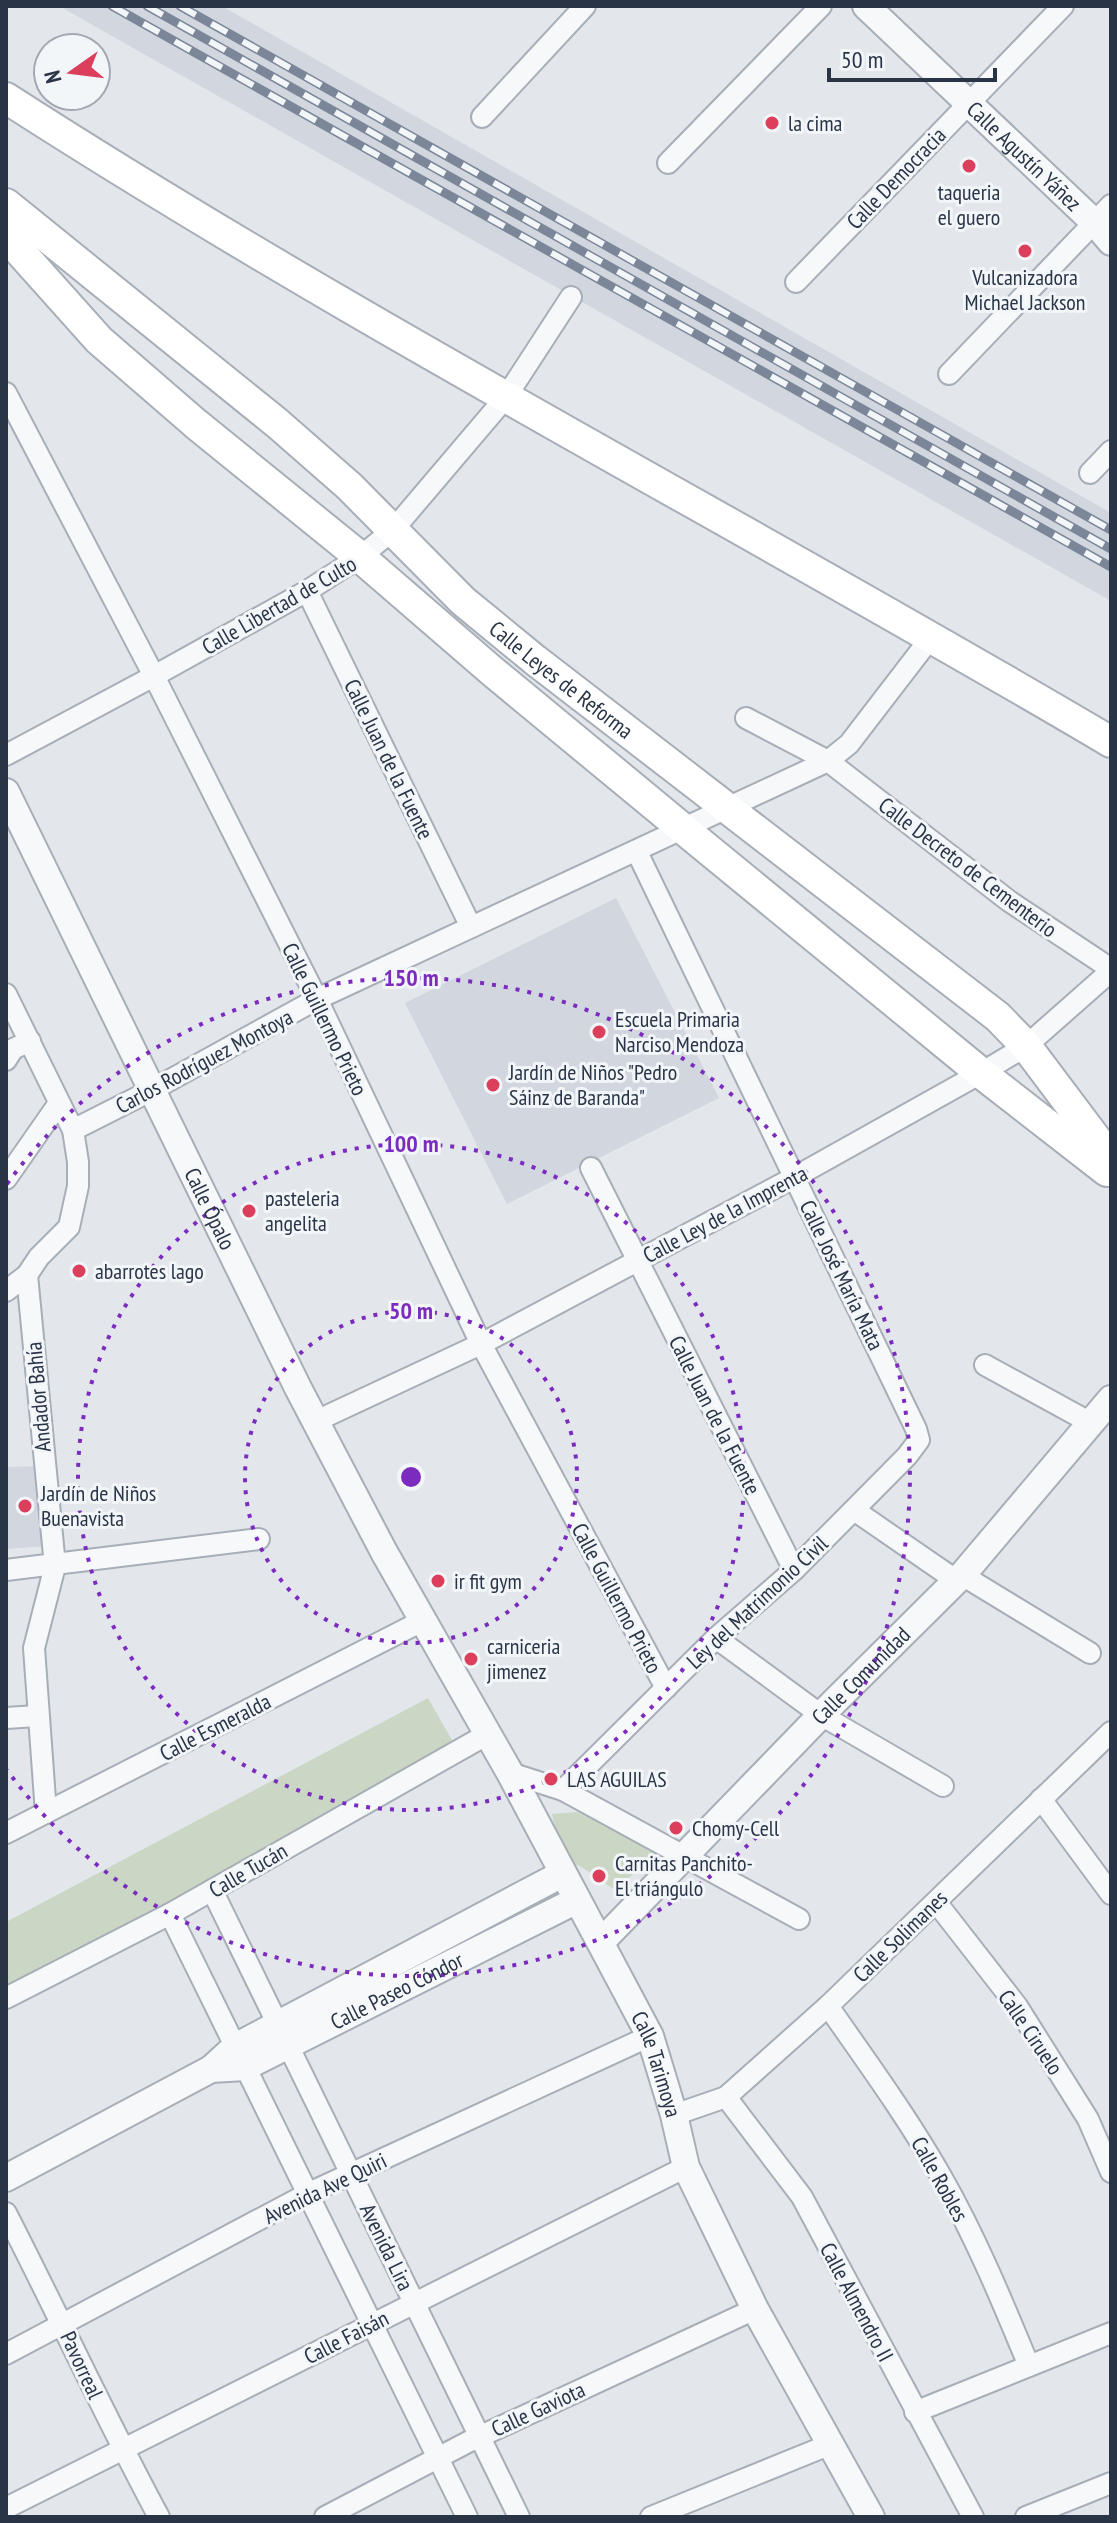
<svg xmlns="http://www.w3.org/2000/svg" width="1117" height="2523" font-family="'PT Sans Narrow',sans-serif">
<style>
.built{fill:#d1d6df}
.green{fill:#c9d7c4}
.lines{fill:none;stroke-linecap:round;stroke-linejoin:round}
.minor-casing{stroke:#a7aeb7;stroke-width:24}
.tertiary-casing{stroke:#a7aeb7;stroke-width:30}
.secondary-casing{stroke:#a7aeb7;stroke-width:34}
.minor{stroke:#f7f8fa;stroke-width:20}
.tertiary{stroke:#f7f8fa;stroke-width:26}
.secondary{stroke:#fff;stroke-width:30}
.rail-casing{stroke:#7b8798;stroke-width:9}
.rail{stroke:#f3f6f9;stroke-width:6;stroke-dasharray:18;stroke-linecap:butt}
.ring{fill:none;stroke:#7b2cbf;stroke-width:4;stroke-dasharray:4 8}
.poi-dot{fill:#db3f5b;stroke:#f3f6f9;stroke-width:3}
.labels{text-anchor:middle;stroke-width:6;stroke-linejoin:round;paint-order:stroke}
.poi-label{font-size:22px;fill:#293547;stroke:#f3f6f9;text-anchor:start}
.street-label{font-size:22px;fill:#293547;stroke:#f3f6f9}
.centre{fill:#7b2cbf;stroke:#f3f6f9;stroke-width:4}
.ring-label{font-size:24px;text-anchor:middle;font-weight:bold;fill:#7b2cbf;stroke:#f3f6f9;stroke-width:6;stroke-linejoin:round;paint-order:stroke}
</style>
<rect width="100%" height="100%" fill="#e3e7ec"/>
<g class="built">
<polygon points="59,6 222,6 1111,513 1111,601"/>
<polygon points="616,898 719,1098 507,1204 405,1003"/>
<polygon points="41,1466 47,1546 6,1549 6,1467"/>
</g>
<g class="green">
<polygon points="428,1698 461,1756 6,1987 6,1922"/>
<polygon points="577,1812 658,1852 615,1890 580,1866 563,1861 552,1814"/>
</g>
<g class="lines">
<g class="minor-casing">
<g id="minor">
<polyline points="482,117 585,6"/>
<polyline points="668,163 821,6"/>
<polyline points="796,282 1063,6"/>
<polyline points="949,374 1111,205"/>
<polyline points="6,393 154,676 317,999 481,1344 666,1688"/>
<polyline points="1090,473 1111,451"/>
<polyline points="307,591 471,927"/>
<polyline points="746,718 828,761 1009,901 1111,969"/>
<polyline points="6,755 154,676 307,591 360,557 393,530 506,397 571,297"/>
<polyline points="6,994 73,1130 78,1162 78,1186 69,1227 39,1257 27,1275 6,1291"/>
<polyline points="6,1060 13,1049 30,1041"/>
<polyline points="73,1130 152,1090 317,999 828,761 849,744 932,636"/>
<polyline points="591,1168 794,1570"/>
<polyline points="6,1179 59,1103"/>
<polyline points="27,1275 55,1566 34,1648 46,1813"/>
<polyline points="985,1365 1091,1423"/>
<polyline points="316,1421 481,1344 795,1177 981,1073 1026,1046 1111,971"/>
<polyline points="854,1510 957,1581"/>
<polyline points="6,1570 259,1539"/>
<polyline points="962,1575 1090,1653"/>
<polyline points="716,1638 821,1715 943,1786"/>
<polyline points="6,1718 37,1716"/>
<polyline points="510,1773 563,1790 716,1638 794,1570 907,1456 919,1440 916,1429 637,852"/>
<polyline points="563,1790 799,1919"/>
<polyline points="1041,1799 1111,1894"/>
<polyline points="6,1833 424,1620"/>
<polyline points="212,1890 519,2517"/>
<polyline points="936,1902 1017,2006 1088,2119 1111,2172"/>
<polyline points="170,1914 467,2517"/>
<polyline points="6,1998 170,1914 486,1735"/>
<path d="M828,2006c39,56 80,112 114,172 34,60 61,125 87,188"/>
<polyline points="726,2097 802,2197 973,2517"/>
<polyline points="674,2115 726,2097 828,2006 1111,1732"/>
<path d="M6,2213c52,101 99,204 153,304"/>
<polyline points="6,2354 309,2193 650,2036"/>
<polyline points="915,2412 1111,2333"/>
<polyline points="6,2508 686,2167"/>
<polyline points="325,2517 468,2442 755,2309"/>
<polyline points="651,2517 831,2444"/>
<polyline points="1026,2517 1111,2483"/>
</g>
</g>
<g class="tertiary-casing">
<g id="tertiary">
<path id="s1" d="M866,6l229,217 16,19"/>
<path id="s2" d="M6,792l292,596 86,164 126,221 140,263 24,79 12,52 69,142 116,208"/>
<path id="s3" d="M601,1942l220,-227 143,-142 147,-174"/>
<path id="s4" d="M211,2069l34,-2 332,-167"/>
<polyline points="6,2178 211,2069 235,2047 562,1874"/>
</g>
</g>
<g class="secondary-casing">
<g id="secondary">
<path d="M6,98c359,231 738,427 1105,644"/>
<path id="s5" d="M6,204l271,219 72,63 114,115 72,59 463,357 28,29 85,113"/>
<polyline points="6,236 99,340 196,424 360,557 492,671 682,828 981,1073 1107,1171"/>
</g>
</g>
<use href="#minor" class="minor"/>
<use href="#tertiary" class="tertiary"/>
<use href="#secondary" class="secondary"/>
<g class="rail-casing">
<g id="rail">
<polyline points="112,6 1111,567"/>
<polyline points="147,6 1111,549"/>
<polyline points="180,6 1111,530"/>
</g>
</g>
<use href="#rail" class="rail"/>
</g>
<g class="ring">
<circle cx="411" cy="1477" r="166"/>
<circle cx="411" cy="1477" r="333"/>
<path d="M7 1184A499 499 0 1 1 7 1770"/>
</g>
<g class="poi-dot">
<circle cx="772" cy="123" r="8"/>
<circle cx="969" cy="166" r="8"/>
<circle cx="1025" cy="251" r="8"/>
<circle cx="599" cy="1032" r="8"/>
<circle cx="493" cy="1085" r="8"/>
<circle cx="249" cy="1211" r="8"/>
<circle cx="79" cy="1271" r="8"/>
<circle cx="25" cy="1506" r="8"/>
<circle cx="438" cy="1581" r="8"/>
<circle cx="471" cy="1659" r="8"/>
<circle cx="551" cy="1779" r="8"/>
<circle cx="676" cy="1828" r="8"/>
<circle cx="599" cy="1876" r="8"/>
</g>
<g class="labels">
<g class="poi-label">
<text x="788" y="131">la cima</text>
<text x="969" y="200" text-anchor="middle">taqueria<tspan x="969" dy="25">el guero</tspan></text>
<text x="1025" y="285" text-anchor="middle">Vulcanizadora<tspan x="1025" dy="25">Michael Jackson</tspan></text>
<text x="615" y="1027">Escuela Primaria<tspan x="615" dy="25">Narciso Mendoza</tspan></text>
<text x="509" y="1080">Jardín de Niños "Pedro<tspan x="509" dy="25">Sáinz de Baranda"</tspan></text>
<text x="265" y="1206">pasteleria<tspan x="265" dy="25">angelita</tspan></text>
<text x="95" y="1279">abarrotes lago</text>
<text x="41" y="1501">Jardín de Niños<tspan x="41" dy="25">Buenavista</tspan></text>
<text x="454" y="1589">ir fit gym</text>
<text x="487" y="1654">carniceria<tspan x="487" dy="25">jimenez</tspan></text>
<text x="567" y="1787">LAS AGUILAS</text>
<text x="692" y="1836">Chomy-Cell</text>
<text x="615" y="1871">Carnitas Panchito-<tspan x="615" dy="25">El triángulo</tspan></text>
</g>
<g class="street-label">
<text dy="8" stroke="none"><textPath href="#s1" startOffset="218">Calle Agustín Yáñez</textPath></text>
<text transform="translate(896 178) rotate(-46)" y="8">Calle Democracia</text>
<text transform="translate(279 605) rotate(-30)" y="8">Calle Libertad de Culto</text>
<text dy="8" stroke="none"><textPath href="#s5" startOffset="732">Calle Leyes de Reforma</textPath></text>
<text transform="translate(389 759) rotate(64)" y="8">Calle Juan de la Fuente</text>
<text transform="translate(968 867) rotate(37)" y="8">Calle Decreto de Cementerio</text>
<text transform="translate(325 1019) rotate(64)" y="8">Calle Guillermo Prieto</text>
<text transform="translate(204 1061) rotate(-28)" y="8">Carlos Rodríguez Montoya</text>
<text dy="8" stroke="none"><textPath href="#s2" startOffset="464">Calle Ópalo</textPath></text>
<text transform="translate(725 1214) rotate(-28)" y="8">Calle Ley de la Imprenta</text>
<text transform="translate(842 1275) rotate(64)" y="8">Calle José María Mata</text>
<text transform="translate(38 1397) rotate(-95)" y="8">Andador Bahía</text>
<text transform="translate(715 1415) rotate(63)" y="8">Calle Juan de la Fuente</text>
<text transform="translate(617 1598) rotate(62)" y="8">Calle Guillermo Prieto</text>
<text transform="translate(757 1602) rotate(-43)" y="8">Ley del Matrimonio Civil</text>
<text dy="8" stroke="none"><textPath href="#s3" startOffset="372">Calle Comunidad</textPath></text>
<text transform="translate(215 1727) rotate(-27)" y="8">Calle Esmeralda</text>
<text transform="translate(248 1870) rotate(-30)" y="8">Calle Tucán</text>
<text transform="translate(900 1936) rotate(-44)" y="8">Calle Solimanes</text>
<text dy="8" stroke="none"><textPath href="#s4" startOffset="204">Calle Paseo Cóndor</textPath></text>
<text transform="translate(1031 2032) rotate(56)" y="8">Calle Ciruelo</text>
<text dy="8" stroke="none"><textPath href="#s2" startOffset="1430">Calle Tarimoya</textPath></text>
<text transform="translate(940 2179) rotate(61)" y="8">Calle Robles</text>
<text transform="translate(325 2188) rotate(-26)" y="8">Avenida Ave Quiri</text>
<text transform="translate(387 2247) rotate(64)" y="8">Avenida Lira</text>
<text transform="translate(857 2302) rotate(62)" y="8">Calle Almendro II</text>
<text transform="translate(346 2337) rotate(-27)" y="8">Calle Faisán</text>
<text transform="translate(82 2365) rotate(65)" y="8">Pavorreal</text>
<text transform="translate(538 2409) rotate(-25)" y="8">Calle Gaviota</text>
</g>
</g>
<circle cx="411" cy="1477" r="12" class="centre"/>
<g class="ring-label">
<text x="411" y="986">150 m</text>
<text x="411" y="1152">100 m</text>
<text x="411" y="1319">50 m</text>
</g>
<rect width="1117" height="2523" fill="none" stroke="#293547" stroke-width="16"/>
<g transform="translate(72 72) rotate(256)"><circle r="38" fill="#f3f6f9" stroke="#a2a9b2" stroke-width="2"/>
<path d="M0-6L14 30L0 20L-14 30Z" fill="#db3f5b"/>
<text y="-12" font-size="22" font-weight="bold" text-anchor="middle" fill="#293547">N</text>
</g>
<path d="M829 68v12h166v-12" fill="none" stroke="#293547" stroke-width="4"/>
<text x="841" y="68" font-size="24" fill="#293547" stroke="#f3f6f9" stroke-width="6" paint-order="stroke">50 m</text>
</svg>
